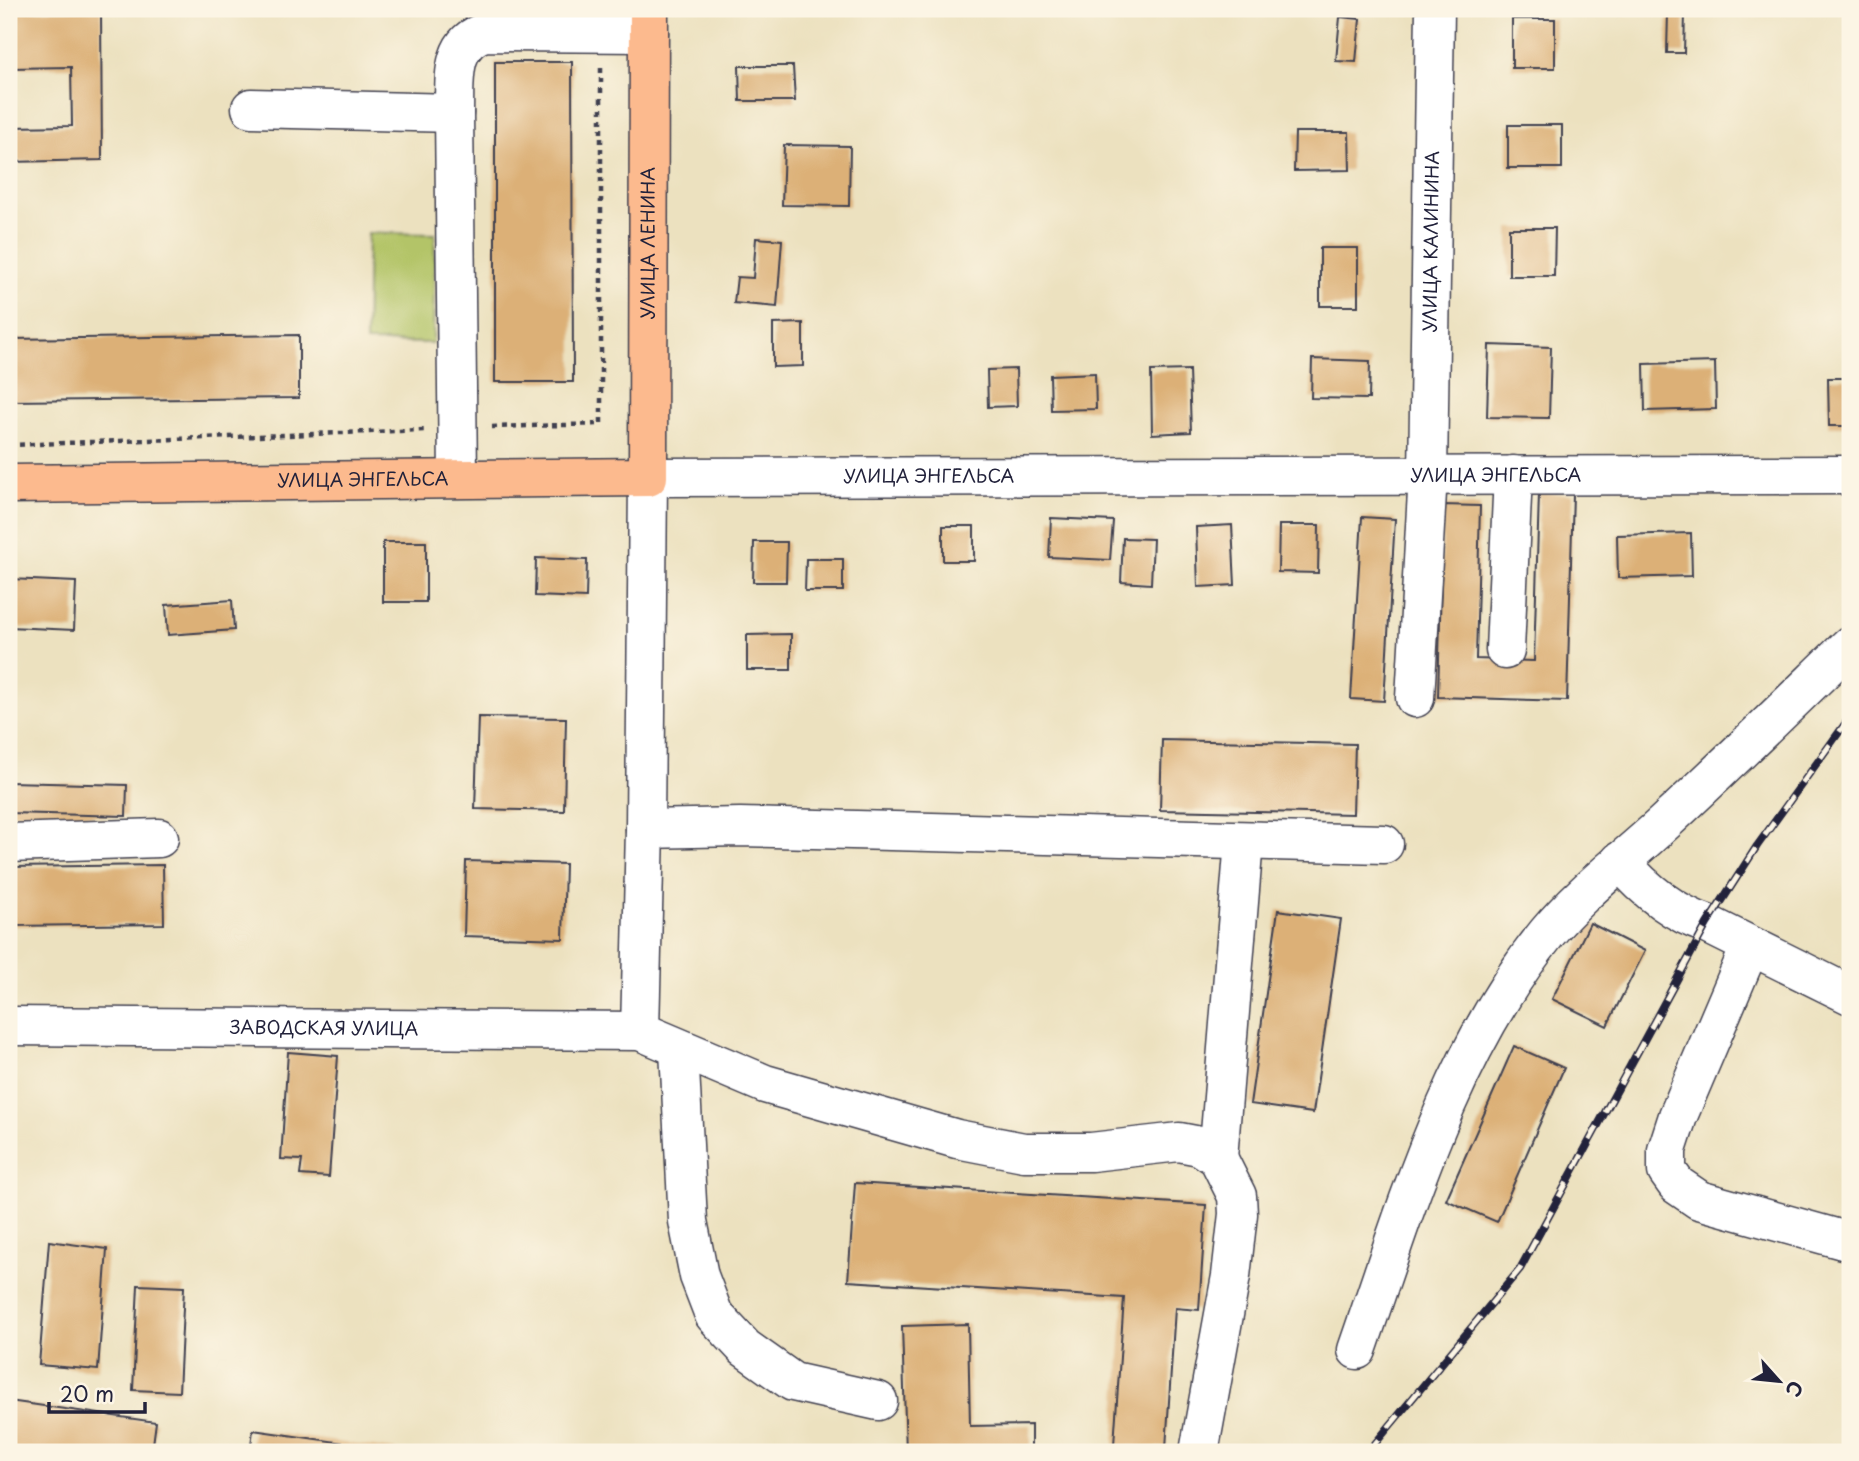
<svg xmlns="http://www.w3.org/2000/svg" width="1859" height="1461" font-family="'Playpen Sans',sans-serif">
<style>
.green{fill:#b3c467;stroke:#6a7351;stroke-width:2}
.building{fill:#dcb077}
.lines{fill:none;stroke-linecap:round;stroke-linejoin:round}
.minor-casing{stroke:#403f4f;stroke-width:41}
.major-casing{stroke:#403f4f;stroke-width:41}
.path{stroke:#403f4f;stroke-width:4.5;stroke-dasharray:5 5;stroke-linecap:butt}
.minor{stroke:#fff;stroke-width:38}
.major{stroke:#fcba8e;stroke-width:38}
.rail-casing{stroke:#22223b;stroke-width:8}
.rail{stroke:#fcf5e5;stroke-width:5;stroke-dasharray:16;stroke-linecap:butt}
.labels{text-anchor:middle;stroke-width:6;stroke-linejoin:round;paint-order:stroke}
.street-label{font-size:18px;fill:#22223b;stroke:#fcf5e5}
</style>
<rect width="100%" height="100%" fill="#fcf5e5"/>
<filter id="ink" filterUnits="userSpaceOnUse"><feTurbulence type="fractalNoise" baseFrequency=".0143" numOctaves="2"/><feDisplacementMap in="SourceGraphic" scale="14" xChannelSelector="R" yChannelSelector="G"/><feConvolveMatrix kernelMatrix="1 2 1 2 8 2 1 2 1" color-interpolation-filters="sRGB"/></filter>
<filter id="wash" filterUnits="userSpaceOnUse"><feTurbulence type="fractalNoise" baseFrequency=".00686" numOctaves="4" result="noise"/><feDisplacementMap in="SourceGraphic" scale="28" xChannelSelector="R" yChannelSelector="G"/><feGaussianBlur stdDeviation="1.57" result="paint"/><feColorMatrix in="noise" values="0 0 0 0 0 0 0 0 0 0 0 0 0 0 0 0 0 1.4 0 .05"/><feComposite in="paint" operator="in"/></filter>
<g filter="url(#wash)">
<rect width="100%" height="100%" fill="#ece1bf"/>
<g class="green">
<polygon points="504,9 574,9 574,20 504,18"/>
<polygon points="368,233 435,234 433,343 366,342"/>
</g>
<g id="blocks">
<g class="building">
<polygon points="101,9 102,160 9,162 9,127 72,126 71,67 9,68 9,11"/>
<polygon points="1668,12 1685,13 1684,53 1667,53"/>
<polygon points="1340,17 1360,19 1356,62 1336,61"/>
<rect x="1512" y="19" width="43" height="49"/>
<polygon points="495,62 572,62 573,382 495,382"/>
<polygon points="739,66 793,66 795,101 740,101"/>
<rect x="1508" y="125" width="54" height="43"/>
<polygon points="1295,132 1349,132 1350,170 1294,171"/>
<polygon points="784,145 850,146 849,206 782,205"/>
<polygon points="1509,228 1555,228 1554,276 1509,276"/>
<polygon points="756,238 782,240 777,307 734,303 737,277 753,278"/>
<rect x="1320" y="248" width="38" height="58"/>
<polygon points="803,323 803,366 773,367 773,324"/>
<polygon points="299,335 299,398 9,401 9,339"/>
<polygon points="1489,345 1551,347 1549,418 1487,417"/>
<polygon points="1312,359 1370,361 1369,399 1311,398"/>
<polygon points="1715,362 1716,409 1645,411 1644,364"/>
<polygon points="1016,369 1017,406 988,407 987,370"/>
<polygon points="1189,370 1191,432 1152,434 1151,371"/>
<polygon points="1095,373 1096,409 1051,410 1050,375"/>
<polygon points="1828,378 1850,378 1850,426 1829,426"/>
<polygon points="1539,493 1573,494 1567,701 1438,697 1443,505 1480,506 1476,659 1534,661"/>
<polygon points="1362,517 1395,519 1384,701 1351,699"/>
<polygon points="1051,518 1113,521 1110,560 1049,557"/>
<polygon points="1232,525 1235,585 1198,587 1196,527"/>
<polygon points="1279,525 1319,525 1318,573 1278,572"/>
<rect x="943" y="526" width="31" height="35"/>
<polygon points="1691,533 1692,576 1618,578 1617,535"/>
<polygon points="1123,538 1153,539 1151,584 1121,582"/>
<rect x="383" y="542" width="43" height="60"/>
<polygon points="754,542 787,542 786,582 753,582"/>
<polygon points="536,558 587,560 586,598 535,596"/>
<polygon points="806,559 843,559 843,591 805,591"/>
<polygon points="9,579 76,582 74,630 9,627"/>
<polygon points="232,600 234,630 168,635 166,605"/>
<polygon points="791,634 791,670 747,670 747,635"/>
<polygon points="478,717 566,718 564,811 475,809"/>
<polygon points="1162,740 1355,744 1353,814 1160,810"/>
<polygon points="9,782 127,785 126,816 9,813"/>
<polygon points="466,861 565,864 563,939 464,936"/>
<polygon points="163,865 164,924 9,926 9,867"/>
<polygon points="1278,910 1341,919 1313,1113 1250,1104"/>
<polygon points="1590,923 1645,951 1607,1026 1552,999"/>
<polygon points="1514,1046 1564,1068 1497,1222 1446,1200"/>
<polygon points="288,1052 338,1056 329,1177 300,1175 302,1160 281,1159"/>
<polygon points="855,1183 1206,1205 1199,1310 1175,1308 1166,1448 1114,1445 1124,1298 848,1281"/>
<polygon points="49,1241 107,1249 98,1370 39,1365"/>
<polygon points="138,1285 184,1287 179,1392 133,1390"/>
<polygon points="968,1324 970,1426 1031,1425 1031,1452 906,1452 902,1326"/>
<polygon points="9,1401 156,1422 152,1452 9,1452"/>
<polygon points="253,1430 400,1451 400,1452 250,1452"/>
</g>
</g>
</g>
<g filter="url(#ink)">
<use href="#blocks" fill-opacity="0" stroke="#403f4f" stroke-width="2"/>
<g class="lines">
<g class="minor-casing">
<g id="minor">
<polyline points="251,108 454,113"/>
<path d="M458,477l-4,-364c1,-31 -5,-71 31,-81l164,1"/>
<polyline points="1505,650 1513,475"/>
<path id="s1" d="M1415,698l13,-223 7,-466"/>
<polyline points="645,829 740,827 1384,844"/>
<polyline points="9,843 159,838"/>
<path d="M1620,861c23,27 53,52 87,63l143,71"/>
<polyline points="1750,947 1678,1116 1667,1150 1667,1171 1677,1185 1699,1200 1850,1242"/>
<path id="s2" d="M9,1026l631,5 125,53 192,55 67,13h67l88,-10 21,4 18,12 19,38 1,18 -7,62 -32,176"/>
<path id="s3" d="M640,1031l5,-202 3,-352 1202,-2"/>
<polyline points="679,1050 688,1221 699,1276 714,1315 745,1348 793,1382 878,1401"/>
<polyline points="1218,1158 1244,841"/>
<path d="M1357,1350c50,-144 93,-296 190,-417 34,-41 77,-73 116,-109 63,-58 125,-119 187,-179"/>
</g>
</g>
<g class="major-casing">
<g id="major">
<path id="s4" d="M9,484l639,-7 1,-468"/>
</g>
</g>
<g class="path">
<polyline points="492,427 601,424 601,66"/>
<polyline points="9,445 424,430"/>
</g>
<use href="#minor" class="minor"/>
<use href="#major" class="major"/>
<g class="rail-casing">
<polyline id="rail" points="1368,1452 1520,1269 1707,924 1757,846 1850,717"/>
</g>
<use href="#rail" class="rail"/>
</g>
</g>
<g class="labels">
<g class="street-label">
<text dy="6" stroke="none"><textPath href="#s1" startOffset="457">УЛИЦА КАЛИНИНА</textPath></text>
<text dy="6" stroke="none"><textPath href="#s4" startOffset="873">УЛИЦА ЛЕНИНА</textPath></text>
<text dy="6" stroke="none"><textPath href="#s3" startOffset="1402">УЛИЦА ЭНГЕЛЬСА</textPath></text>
<text dy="6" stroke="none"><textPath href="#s3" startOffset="835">УЛИЦА ЭНГЕЛЬСА</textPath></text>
<text dy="6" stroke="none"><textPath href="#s4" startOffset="354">УЛИЦА ЭНГЕЛЬСА</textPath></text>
<text dy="6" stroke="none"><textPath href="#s2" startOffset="315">ЗАВОДСКАЯ УЛИЦА</textPath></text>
</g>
</g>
<rect width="1859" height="1461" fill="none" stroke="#fcf5e5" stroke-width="35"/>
<g transform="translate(1779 1381) rotate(117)" stroke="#fcf5e5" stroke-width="5" paint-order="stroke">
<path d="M0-5L12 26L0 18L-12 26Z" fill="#22223b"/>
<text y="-10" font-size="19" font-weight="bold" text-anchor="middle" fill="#22223b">С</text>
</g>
<path d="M49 1402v10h96v-10" fill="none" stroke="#22223b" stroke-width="3.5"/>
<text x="60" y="1402" font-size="21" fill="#22223b" stroke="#fcf5e5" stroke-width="5" paint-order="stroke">20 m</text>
</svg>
